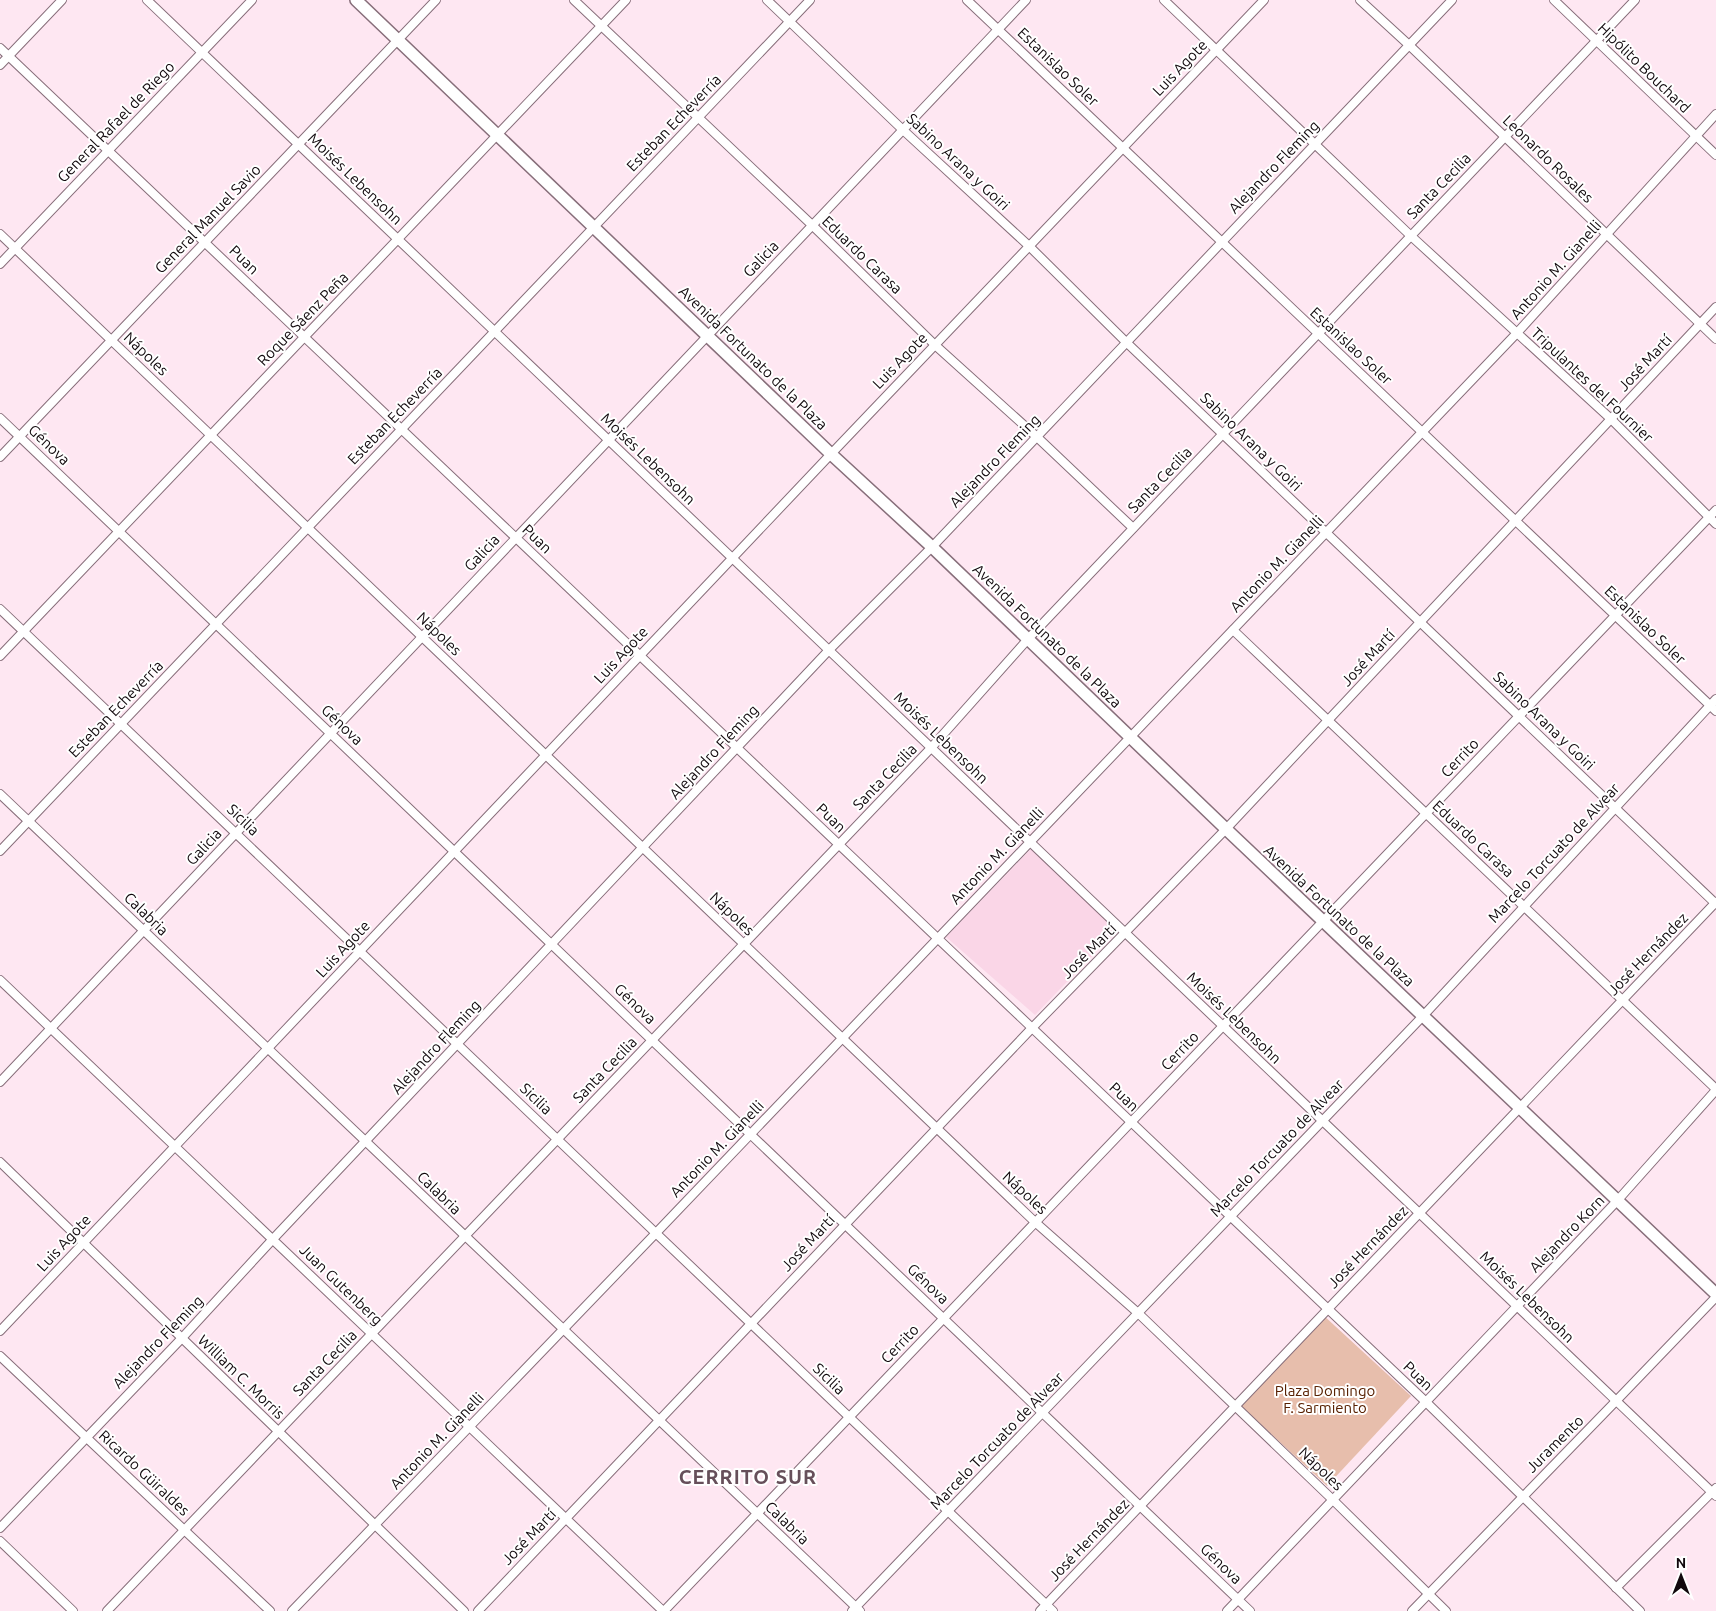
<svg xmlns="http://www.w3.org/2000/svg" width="1716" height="1611" font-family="Ubuntu,sans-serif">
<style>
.built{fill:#fad6e7}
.green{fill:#e7beac}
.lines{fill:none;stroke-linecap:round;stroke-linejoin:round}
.minor-casing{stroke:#876e7a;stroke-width:10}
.secondary-casing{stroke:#876e7a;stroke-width:14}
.minor{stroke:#fff;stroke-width:8}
.secondary{stroke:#fff;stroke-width:11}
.labels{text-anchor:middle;stroke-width:4;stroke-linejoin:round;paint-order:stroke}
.street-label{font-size:15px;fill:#11090d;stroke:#fff}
.park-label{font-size:15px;fill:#582102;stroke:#fff}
.district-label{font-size:20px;font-weight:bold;letter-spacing:1px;fill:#664f5a;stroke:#fff}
</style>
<rect width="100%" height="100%" fill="#fee7f2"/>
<polygon class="built" points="1033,847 1120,927 1035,1015 946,937"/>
<polygon class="green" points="1322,1314 1411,1396 1327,1486 1239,1404"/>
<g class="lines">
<g class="minor-casing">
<g id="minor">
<polyline points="147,0 1716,1496"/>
<polyline points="574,0 812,225 935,345 1037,437 1133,528"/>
<polyline points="767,0 903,130 1029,246 1126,342 1716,904"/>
<polyline points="967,0 1716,711"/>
<polyline points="1164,0 1411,236 1611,419 1716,524"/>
<polyline points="1360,0 1409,45 1716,339"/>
<polyline points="1554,0 1716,155"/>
<polyline points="0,48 1426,1402 1640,1611"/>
<polyline points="0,65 62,0"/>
<polyline points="0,234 1035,1222 1138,1313 1333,1500 1446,1611"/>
<polyline points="0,264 252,0"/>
<polyline points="0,418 1250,1611"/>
<polyline points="0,457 436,0"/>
<polyline points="0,609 1053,1611"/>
<polyline points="1233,630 1716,1089"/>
<polyline points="0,656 626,0"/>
<polyline points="0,794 860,1611"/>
<polyline points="0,851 810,0"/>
<polyline points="0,980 663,1611"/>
<polyline points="0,1082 1026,0"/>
<polyline points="0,1162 464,1611"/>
<polyline points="0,1331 831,454 1264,0"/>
<polyline points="0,1356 270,1611"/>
<polyline points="0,1528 182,1338 273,1239 829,650 932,547 1452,0"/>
<polyline points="0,1541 73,1611"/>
<polyline points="1616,1588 1716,1488"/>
<polyline points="107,1611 931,748 1028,639 1635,0"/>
<polyline points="292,1611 656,1233 1516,334 1716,114"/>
<polyline points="478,1611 1032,1028 1226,829 1716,307"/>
<polyline points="664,1611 1716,510"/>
<polyline points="852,1611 1423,1016 1716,699"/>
<polyline points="1040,1611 1716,902"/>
<polyline points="1227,1611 1617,1201 1716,1090"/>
<polyline points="1412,1611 1616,1401 1716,1297"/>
</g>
</g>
<g class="secondary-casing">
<polyline id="secondary" points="356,0 831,454 932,547 1226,829 1716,1294"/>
</g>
<use href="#minor" class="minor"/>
<use href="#secondary" class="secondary"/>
</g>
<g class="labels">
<g class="street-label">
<text transform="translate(1058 67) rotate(44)" y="5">Estanislao Soler</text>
<text transform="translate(1180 68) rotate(-46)" y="5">Luis Agote</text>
<text transform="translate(1644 68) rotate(44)" y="5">Hipólito Bouchard</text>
<text transform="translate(116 122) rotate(-46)" y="5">General Rafael de Riego</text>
<text transform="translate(674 123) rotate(-46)" y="5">Esteban Echeverría</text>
<text transform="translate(1548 159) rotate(44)" y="5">Leonardo Rosales</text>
<text transform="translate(958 162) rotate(43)" y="5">Sabino Arana y Goiri</text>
<text transform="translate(1274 167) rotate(-46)" y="5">Alejandro Fleming</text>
<text transform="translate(355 179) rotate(44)" y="5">Moisés Lebensohn</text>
<text transform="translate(1439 186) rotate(-46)" y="5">Santa Cecilia</text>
<text transform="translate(208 219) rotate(-46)" y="5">General Manuel Savio</text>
<text transform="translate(862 255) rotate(44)" y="5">Eduardo Carasa</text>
<text transform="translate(761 259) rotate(-46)" y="5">Galicia</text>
<text transform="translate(244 260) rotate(44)" y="5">Puan</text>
<text transform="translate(1556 270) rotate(-48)" y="5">Antonio M. Gianelli</text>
<text transform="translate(303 319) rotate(-46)" y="5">Roque Sáenz Peña</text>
<text transform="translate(1351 346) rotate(43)" y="5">Estanislao Soler</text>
<text transform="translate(146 354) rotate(44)" y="5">Nápoles</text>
<text transform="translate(753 358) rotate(44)" y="5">Avenida Fortunato de la Plaza</text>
<text transform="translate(900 361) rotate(-46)" y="5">Luis Agote</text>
<text transform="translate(1645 363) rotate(-47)" y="5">José Martí</text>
<text transform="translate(1592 385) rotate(43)" y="5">Tripulantes del Fournier</text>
<text transform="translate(395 416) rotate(-46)" y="5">Esteban Echeverría</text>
<text transform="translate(1251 442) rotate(44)" y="5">Sabino Arana y Goiri</text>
<text transform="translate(49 445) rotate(44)" y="5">Génova</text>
<text transform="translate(648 459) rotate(44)" y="5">Moisés Lebensohn</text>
<text transform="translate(995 461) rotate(-46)" y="5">Alejandro Fleming</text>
<text transform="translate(1160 480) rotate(-46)" y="5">Santa Cecilia</text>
<text transform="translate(537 539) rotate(44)" y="5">Puan</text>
<text transform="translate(482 553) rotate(-47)" y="5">Galicia</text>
<text transform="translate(1277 564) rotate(-46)" y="5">Antonio M. Gianelli</text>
<text transform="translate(1645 625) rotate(44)" y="5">Estanislao Soler</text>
<text transform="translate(439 634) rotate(44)" y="5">Nápoles</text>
<text transform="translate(1047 636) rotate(44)" y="5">Avenida Fortunato de la Plaza</text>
<text transform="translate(621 655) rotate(-47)" y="5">Luis Agote</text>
<text transform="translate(1368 658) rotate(-47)" y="5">José Martí</text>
<text transform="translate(116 709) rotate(-46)" y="5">Esteban Echeverría</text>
<text transform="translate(1544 721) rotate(44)" y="5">Sabino Arana y Goiri</text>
<text transform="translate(342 725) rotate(44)" y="5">Génova</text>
<text transform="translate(941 738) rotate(44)" y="5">Moisés Lebensohn</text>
<text transform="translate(714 752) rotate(-47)" y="5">Alejandro Fleming</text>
<text transform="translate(1460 758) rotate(-46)" y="5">Cerrito</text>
<text transform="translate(885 777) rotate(-46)" y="5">Santa Cecilia</text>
<text transform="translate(831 818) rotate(44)" y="5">Puan</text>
<text transform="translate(243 820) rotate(44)" y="5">Sicilia</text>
<text transform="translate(1473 839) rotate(43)" y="5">Eduardo Carasa</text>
<text transform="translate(204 847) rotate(-47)" y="5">Galicia</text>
<text transform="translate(1554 853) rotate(-47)" y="5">Marcelo Torcuato de Alvear</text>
<text transform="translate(997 856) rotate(-46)" y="5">Antonio M. Gianelli</text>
<text transform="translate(146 914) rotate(44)" y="5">Calabria</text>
<text transform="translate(732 914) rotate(44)" y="5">Nápoles</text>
<text transform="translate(1339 916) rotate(43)" y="5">Avenida Fortunato de la Plaza</text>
<text transform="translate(343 949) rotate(-47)" y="5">Luis Agote</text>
<text transform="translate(1089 951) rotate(-45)" y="5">José Martí</text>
<text transform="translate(1648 954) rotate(-46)" y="5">José Hernández</text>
<text transform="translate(635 1004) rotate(44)" y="5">Génova</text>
<text transform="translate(1234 1018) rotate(44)" y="5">Moisés Lebensohn</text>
<text transform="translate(436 1047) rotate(-47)" y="5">Alejandro Fleming</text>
<text transform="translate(1180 1051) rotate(-46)" y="5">Cerrito</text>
<text transform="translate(605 1070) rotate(-46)" y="5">Santa Cecilia</text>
<text transform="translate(1124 1097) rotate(44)" y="5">Puan</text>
<text transform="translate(536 1099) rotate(44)" y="5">Sicilia</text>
<text transform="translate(1277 1148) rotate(-46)" y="5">Marcelo Torcuato de Alvear</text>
<text transform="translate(717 1149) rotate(-46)" y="5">Antonio M. Gianelli</text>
<text transform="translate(439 1193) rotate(44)" y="5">Calabria</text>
<text transform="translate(1025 1193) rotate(43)" y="5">Nápoles</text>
<text transform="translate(1567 1234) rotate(-46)" y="5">Alejandro Korn</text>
<text transform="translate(64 1243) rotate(-47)" y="5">Luis Agote</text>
<text transform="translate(808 1243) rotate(-47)" y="5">José Martí</text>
<text transform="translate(1368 1247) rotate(-46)" y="5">José Hernández</text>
<text transform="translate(928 1284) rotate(44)" y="5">Génova</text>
<text transform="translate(341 1285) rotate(44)" y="5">Juan Gutenberg</text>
<text transform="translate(1527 1297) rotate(44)" y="5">Moisés Lebensohn</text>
<text transform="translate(158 1342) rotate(-46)" y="5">Alejandro Fleming</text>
<text transform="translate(900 1344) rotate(-46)" y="5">Cerrito</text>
<text transform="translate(325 1363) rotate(-46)" y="5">Santa Cecilia</text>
<text transform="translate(1418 1376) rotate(44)" y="5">Puan</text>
<text transform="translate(241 1377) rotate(44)" y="5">William C. Morris</text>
<text transform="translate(829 1379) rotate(44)" y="5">Sicilia</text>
<text transform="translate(437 1441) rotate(-46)" y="5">Antonio M. Gianelli</text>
<text transform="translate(997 1441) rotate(-46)" y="5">Marcelo Torcuato de Alvear</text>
<text transform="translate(1555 1444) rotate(-45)" y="5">Juramento</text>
<text transform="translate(1321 1469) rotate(44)" y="5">Nápoles</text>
<text transform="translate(144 1473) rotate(43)" y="5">Ricardo Güiraldes</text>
<text transform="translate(787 1523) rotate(44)" y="5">Calabria</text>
<text transform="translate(529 1537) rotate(-46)" y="5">José Martí</text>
<text transform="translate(1089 1540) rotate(-46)" y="5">José Hernández</text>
<text transform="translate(1221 1564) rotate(44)" y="5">Génova</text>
</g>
<g class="park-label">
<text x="1325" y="1396">Plaza Domingo<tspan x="1325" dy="17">F. Sarmiento</tspan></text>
</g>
<g class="district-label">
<text x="748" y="1484">CERRITO SUR</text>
</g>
</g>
<g transform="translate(1681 1576)" stroke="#ffffff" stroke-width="4" paint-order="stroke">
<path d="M0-4L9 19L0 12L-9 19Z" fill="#11090d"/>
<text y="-8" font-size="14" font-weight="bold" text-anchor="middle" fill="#11090d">N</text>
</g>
</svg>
